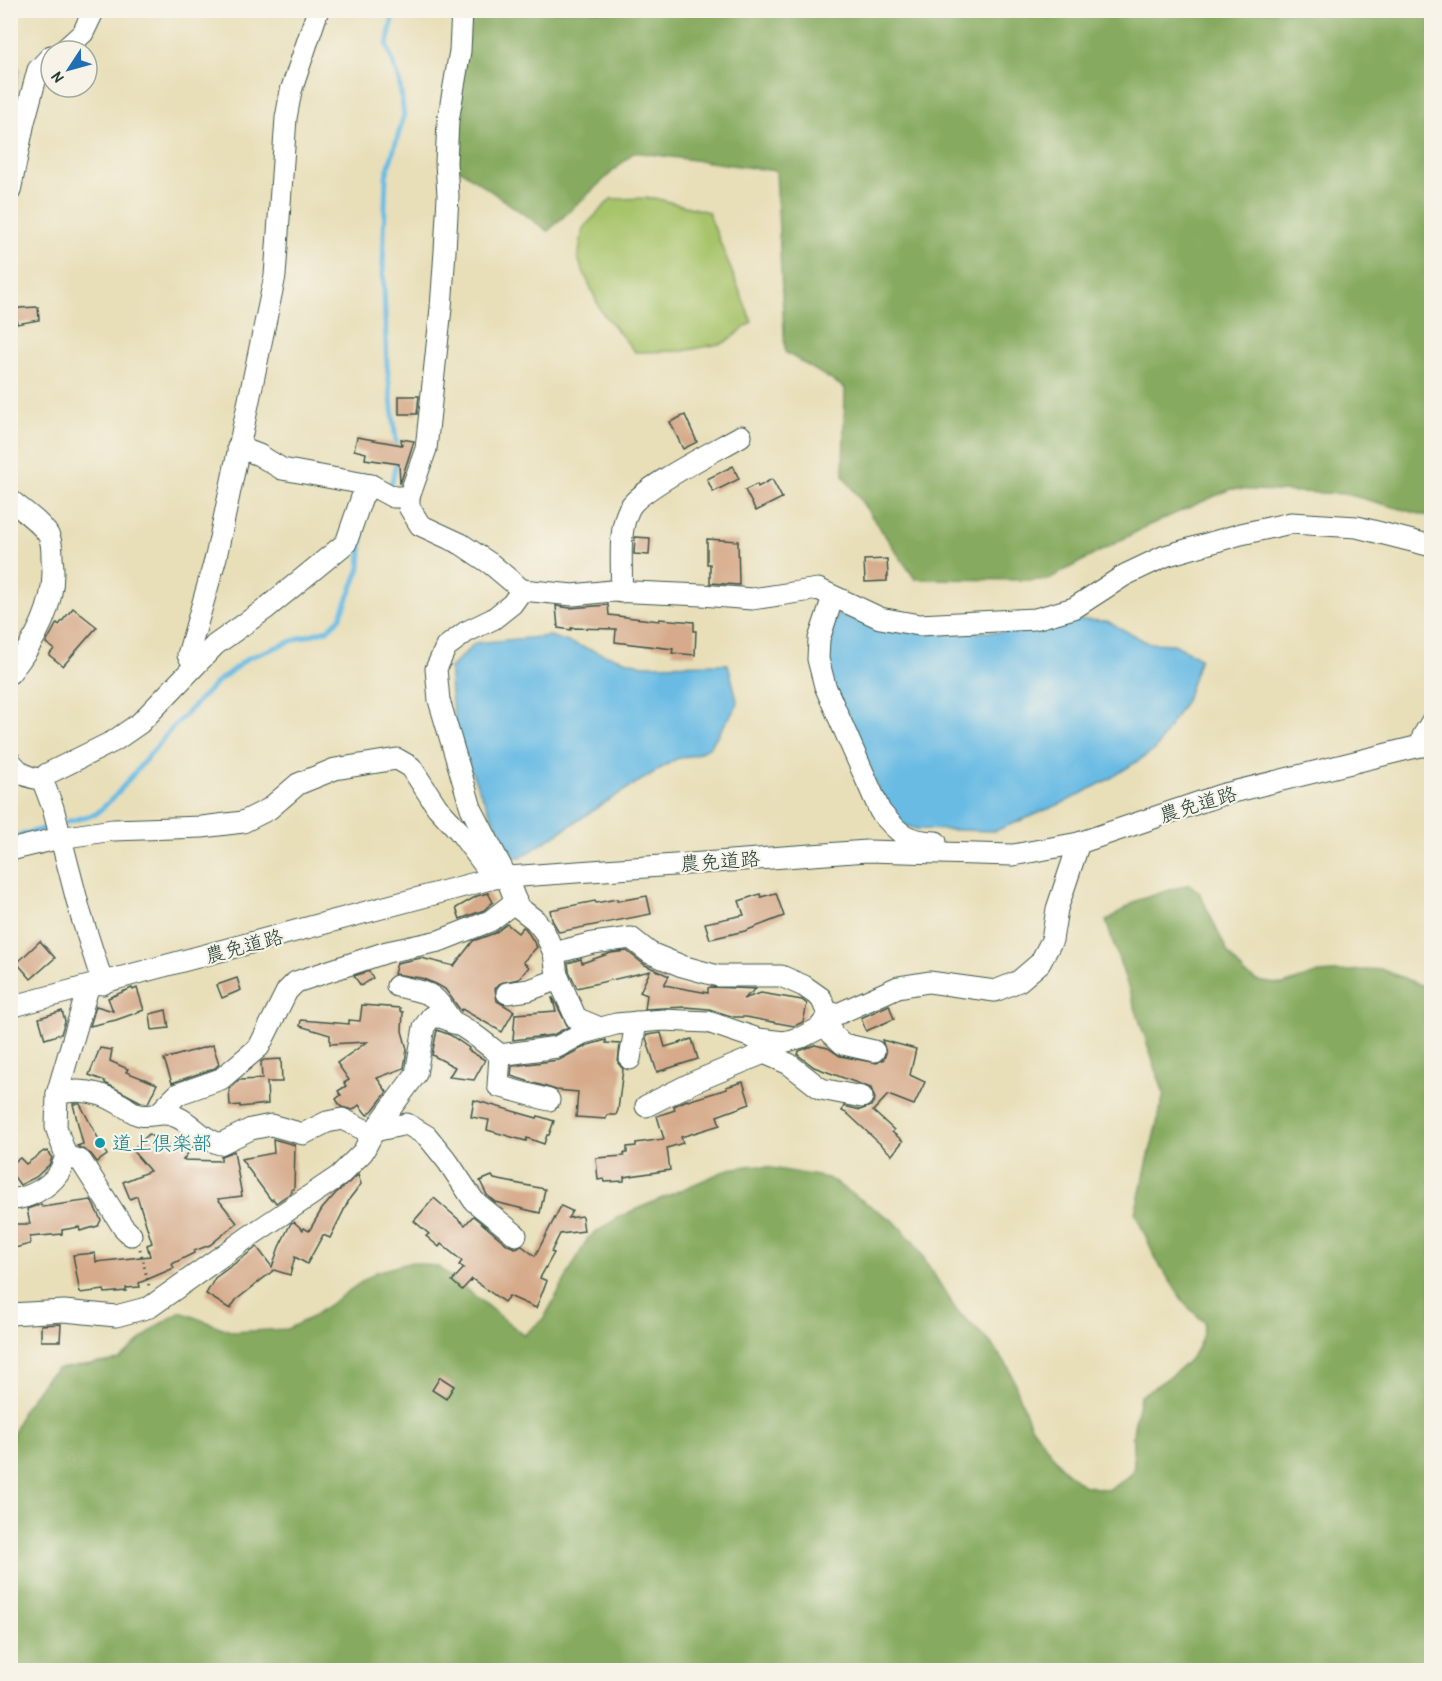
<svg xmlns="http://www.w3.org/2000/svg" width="1442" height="1681" font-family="'Patrick Hand','Klee One',sans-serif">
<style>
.green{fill:#a8c46a;stroke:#64804f;stroke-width:1.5}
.forest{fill:#86aa5e;stroke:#527449;stroke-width:1.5}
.water{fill:#69bbe4;stroke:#447c8c;stroke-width:1.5}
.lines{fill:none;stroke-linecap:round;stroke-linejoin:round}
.stream{stroke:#69bbe4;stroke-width:5}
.building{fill:#d6aa8a}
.minor-casing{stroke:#3d5548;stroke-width:23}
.path{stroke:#3d5548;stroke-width:3;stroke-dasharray:1.5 4.5;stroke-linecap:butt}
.minor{stroke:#fff;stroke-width:21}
.culture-dot{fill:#0f9aa8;stroke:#f7f3e8;stroke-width:2}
.labels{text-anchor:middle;stroke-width:4.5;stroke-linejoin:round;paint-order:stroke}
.street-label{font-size:20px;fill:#1f3d34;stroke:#f7f3e8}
.culture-label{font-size:20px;fill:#0d838f;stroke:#f7f3e8;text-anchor:start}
</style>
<rect width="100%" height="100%" fill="#f7f3e8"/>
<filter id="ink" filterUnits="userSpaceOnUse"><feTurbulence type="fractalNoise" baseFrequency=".0167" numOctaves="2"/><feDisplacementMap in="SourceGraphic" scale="12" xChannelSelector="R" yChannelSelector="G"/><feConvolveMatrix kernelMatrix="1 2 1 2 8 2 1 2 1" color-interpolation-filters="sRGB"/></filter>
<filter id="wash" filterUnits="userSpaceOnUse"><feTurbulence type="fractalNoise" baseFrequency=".008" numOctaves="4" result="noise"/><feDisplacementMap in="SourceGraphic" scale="24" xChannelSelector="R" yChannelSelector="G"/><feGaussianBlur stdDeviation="1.35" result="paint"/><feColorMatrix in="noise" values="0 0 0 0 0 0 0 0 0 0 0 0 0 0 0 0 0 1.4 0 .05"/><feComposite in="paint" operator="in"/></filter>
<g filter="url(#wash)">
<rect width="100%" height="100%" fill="#e8dfb9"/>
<polygon class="green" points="654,198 708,212 752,322 724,343 683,351 635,352 601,311 578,259 583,228 611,199"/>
<g class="forest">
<polygon points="458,11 1431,11 1431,517 1346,494 1231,489 1147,526 1047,580 915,579 843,475 845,388 785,352 776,171 634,152 548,231 455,166"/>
<path d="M1189,884l10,8 29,61 17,21 12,7 26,4 36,-12 62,-4 50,20v681h-1420l-1,-227 12,-32 25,-34 10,-8 62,-9 39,-35 23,-13 52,20 54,-3 23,-11 66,-46 36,-10 26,5 86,68 20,-17 44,-80 31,-21 110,-48 25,-4 74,13 67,44 20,22 41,66 34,32 19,26 21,56 32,44 20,17 26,5c37,-22 23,-20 25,-55 1,-13 5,-26 7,-39 28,-18 64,-36 64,-74l-19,-18 -28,-43 -22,-48 29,-119 -58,-173 32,-21z"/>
</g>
<g class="water">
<polygon points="11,57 19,69 11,110 10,110"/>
<polygon points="838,614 890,631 1037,632 1076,620 1107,621 1148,643 1174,644 1200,658 1186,700 1155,750 1111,778 1065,802 995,831 916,829 902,824 890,815 823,665 827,633"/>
<path d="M550,636l53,18 40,11 85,-1 10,40 -29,44 -15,7 -18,4 -64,39 -90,59h-8c-32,-57 -66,-122 -64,-189l25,-25z"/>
</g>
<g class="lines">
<g class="stream">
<polyline points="394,10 387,46 399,79 404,115 386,176 383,266 387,365 397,449"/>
<polyline points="386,487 392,482 397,458"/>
<polyline points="63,823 96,814 115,796 173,727 217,682 248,658 300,638 327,630 340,618 360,568 363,521"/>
<polyline points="10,838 54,826"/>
</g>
</g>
<g id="blocks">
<g class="building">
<polygon points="38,307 39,320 17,324 15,313 19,308"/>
<polygon points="399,396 419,396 417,414 399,414"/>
<polygon points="685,415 697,442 683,449 670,422"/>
<polygon points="357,437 402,445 401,439 414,441 400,484 399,464 365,459 366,453 354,450"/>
<polygon points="733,466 739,479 713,492 707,479"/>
<polygon points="772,479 782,498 756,511 745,490 757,484 758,487"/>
<polygon points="635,537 650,538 649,555 634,554"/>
<polygon points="707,539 738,541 739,585 710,583 710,564 707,564"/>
<polygon points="887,559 888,576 887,576 887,581 865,582 864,560"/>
<polygon points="608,605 609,615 659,621 659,619 694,622 694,631 696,631 695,655 672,653 673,649 615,642 616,629 571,628 571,630 558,628 556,606 570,608"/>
<polygon points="73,608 97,627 63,666 49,655 54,649 46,643 57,623 59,625"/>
<polygon points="488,893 493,902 484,910 460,919 456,908 477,896"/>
<polygon points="776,893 784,916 745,931 710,939 705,923 744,915 739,901 760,894 761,897"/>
<polygon points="647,896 651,914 559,932 552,920 550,910 595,901 596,903 617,899 617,901"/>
<polygon points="507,924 518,933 523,927 526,929 537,947 523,962 529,967 519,979 500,983 495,989 497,1001 514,1011 502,1032 462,1009 461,1011 445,989 436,984 421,978 394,974 397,963 421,958 454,966 473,941 495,933"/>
<polygon points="40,941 55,958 31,979 17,963"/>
<polygon points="627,951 645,965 669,976 664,985 708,993 708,988 711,987 756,989 743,999 761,993 802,1000 807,1004 803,1022 794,1026 746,1017 734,1017 709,1009 685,1007 645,1009 647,995 640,992 650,971 577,988 569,971 568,963 581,959 582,963 611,953"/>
<polygon points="369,971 373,978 361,986 354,976"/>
<polygon points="237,978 241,990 222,998 217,985"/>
<polygon points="132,988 133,990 137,988 144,1010 116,1020 90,1026 96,1006 113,1011 108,998"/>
<polygon points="552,998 553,998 568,1027 553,1035 513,1040 515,1014 556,1011"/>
<polygon points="362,1005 400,1008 400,1011 403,1012 402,1031 407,1049 404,1068 377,1078 387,1092 373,1110 367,1115 359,1105 353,1110 341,1107 336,1099 341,1095 338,1091 346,1086 344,1083 349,1080 337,1063 367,1042 330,1044 330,1035 300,1026 301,1020 349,1024 349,1020 360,1021"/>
<polygon points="889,1005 894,1019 866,1031 861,1018"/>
<polygon points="166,1010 169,1028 152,1030 150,1014"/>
<polygon points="62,1011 65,1021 61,1034 45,1039 39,1018"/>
<polygon points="437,1030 450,1035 469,1048 468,1050 485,1060 474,1080 449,1077 455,1067 432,1055"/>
<polygon points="661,1033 665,1047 692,1039 698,1059 657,1072 646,1038 647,1035"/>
<polygon points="606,1040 606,1043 620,1044 618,1063 623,1069 618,1110 616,1115 607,1115 606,1119 576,1117 578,1092 556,1090 511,1076 512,1066 559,1060 588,1045"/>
<polygon points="882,1040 916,1049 910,1075 925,1082 914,1105 888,1095 873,1111 894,1130 892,1132 903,1141 892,1155 848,1114 842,1111 844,1106 860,1110 871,1106 875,1099 871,1088 814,1067 798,1055 799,1051 815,1045 828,1048 840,1056 877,1063 884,1059 886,1053"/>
<polygon points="213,1045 219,1064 215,1068 172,1083 164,1059"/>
<polygon points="100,1048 112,1050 110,1061 128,1069 126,1072 157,1084 148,1103 141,1102 105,1083 105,1081 89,1075"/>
<polygon points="281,1059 282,1082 267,1082 268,1104 240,1107 240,1105 230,1106 229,1089 239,1080 262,1079 261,1062 264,1060"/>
<polygon points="743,1082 750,1104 717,1116 720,1125 681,1137 683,1143 667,1148 670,1170 624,1177 624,1181 605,1182 604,1179 598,1180 596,1158 624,1156 624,1153 627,1153 627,1147 636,1146 636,1143 664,1139 657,1116 675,1110 674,1106 687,1100 688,1101 727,1089 726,1087"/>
<polygon points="474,1100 537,1118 538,1116 554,1121 549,1135 547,1135 544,1144 527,1138 526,1141 487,1130 489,1120 471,1117"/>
<polygon points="73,1104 80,1104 107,1155 97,1162 91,1154 77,1146 83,1144"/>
<polygon points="149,1134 164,1147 167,1144 171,1149 182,1135 185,1137 194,1145 183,1160 221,1161 221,1156 234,1151 242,1196 218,1199 237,1223 210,1245 194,1251 194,1253 172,1264 174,1268 139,1283 140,1287 126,1288 126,1291 105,1293 104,1290 80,1293 73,1255 95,1253 96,1262 150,1256 147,1245 152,1243 137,1196 130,1199 123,1182 150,1171 132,1150"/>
<polygon points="273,1139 295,1145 294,1189 291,1190 292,1192 276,1203 273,1199 271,1200 241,1159 274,1153"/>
<polygon points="44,1151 45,1152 47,1151 52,1158 49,1165 36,1177 20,1185 10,1171 10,1165 20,1158 26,1164"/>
<polygon points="358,1175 361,1184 350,1198 330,1238 323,1235 307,1264 295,1257 290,1275 274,1270 236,1300 230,1309 206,1294 215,1278 257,1247 272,1267 279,1247 291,1223 294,1222 303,1230 304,1228 309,1231 322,1209 336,1193"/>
<polygon points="492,1176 494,1179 545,1189 540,1213 495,1202 487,1195 480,1181"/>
<polygon points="434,1198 465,1225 473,1216 508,1245 515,1248 522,1246 535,1256 561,1206 572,1211 568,1218 582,1216 584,1231 560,1234 551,1252 554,1253 540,1278 547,1281 536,1308 509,1296 504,1302 472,1279 462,1290 452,1281 464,1268 459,1265 462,1261 441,1244 439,1247 426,1236 429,1234 414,1221"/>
<polygon points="91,1200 101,1220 98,1226 80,1231 79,1227 62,1230 62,1234 30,1237 30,1244 11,1249 13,1224 30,1224 27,1209 41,1204 42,1207"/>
<polygon points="61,1324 60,1341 41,1341 41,1325"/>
<polygon points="440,1377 454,1386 446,1399 432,1390"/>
</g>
</g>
</g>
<g filter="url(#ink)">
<use href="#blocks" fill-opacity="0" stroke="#3d5548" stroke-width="1.5"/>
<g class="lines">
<g class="minor-casing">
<g id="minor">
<polyline points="462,10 460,51 448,121 446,162 448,196 445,251 441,308 426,449 409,497 409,507 420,525 461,544 491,564 522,590"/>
<polyline points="63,51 83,33 94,10"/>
<polyline points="10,191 24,122 38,70 51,56"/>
<polyline points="238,447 259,455 282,469 371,485"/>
<path d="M10,500c11,9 36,26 40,39 2,6 2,13 2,19 6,43 -15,82 -42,115"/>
<path d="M621,592c2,-26 -4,-59 8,-83 9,-20 90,-60 112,-73"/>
<path d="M833,597l-14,42 -1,20 7,27 55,125c19,23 26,30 56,31"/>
<polyline points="195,665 188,655 216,557 275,276 286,118 291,91 318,10"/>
<polyline points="1423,746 1423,736 1432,721"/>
<path d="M10,761c10,12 16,17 32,18l11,29 27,104 23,72"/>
<polyline points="42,779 47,774 114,741 140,723 215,645 264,610 346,543 362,497 371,485 393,497 409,497"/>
<polyline points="10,850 60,838 113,830 202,827 243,822 269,809 298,784 335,769 397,759 411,767 437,807 459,831 494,878"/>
<polyline points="554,953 557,975 576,1018 600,1028"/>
<path d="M397,986c36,8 35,5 56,37"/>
<polyline points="507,993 529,990 559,979"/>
<polyline points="10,1007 494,878 867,851 1013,855 1079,843 1221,795 1432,743"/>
<polyline points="874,1051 843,1044 831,1033 829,1016 821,998 804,986 781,976 718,976 682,966 650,953 631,938 593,943 554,953 544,931 535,920 518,907 506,876 471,808 439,700 436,669 446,647 466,632 493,619 512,604 522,590 573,595 611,591 702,595 752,599 818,589 880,618 919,625 1035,619 1074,608 1125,575 1165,556 1241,534 1291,523 1357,527 1432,546"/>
<polyline points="764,1053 789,1064 821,1089 862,1097"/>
<polyline points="500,1055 498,1086 549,1100"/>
<polyline points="630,1059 636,1022"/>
<path d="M57,1094c22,-6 44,-2 63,10 6,3 14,10 20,11 12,3 20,-5 37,2 16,7 24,22 43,27l31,-15 20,-4 32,9 24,-12 15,-3 27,13 38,-8 20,12 21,26 26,39 42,34"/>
<polyline points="646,1106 694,1082 764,1053 758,1039"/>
<polyline points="159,1113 178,1094 221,1079 259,1047 287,991 296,982 387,952 439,941 490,921 516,901"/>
<polyline points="66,1156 81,1161 123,1227 131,1235"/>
<path d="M10,1199c17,1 39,-12 48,-25 4,-5 6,-13 8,-18l-10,-29 1,-33 31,-106"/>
<path d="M10,1314l54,-3 52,5 34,-9 97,-69 92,-62 24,-24 11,-21 42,-57 8,-47 7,-10c21,-3 53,25 69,38l57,-8 26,-14 33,-9 47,-4 45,2 50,17 26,3 18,-5 16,-8 11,-13 11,-3 58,-26 31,-5 66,9 24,-10 21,-18 12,-23 5,-31 22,-66"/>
</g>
</g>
<polyline class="path" points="140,1249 149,1286"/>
<use href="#minor" class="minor"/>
</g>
</g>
<circle class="culture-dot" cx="100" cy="1143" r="6"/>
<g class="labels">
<g class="street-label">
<text transform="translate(1198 804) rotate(-17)" y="7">農免道路</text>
<text transform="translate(720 861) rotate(-4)" y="7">農免道路</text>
<text transform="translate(244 946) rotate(-15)" y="7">農免道路</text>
</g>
<g class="culture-label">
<text x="112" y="1150">道上倶楽部</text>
</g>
</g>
<rect width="1442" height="1681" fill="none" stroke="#f7f3e8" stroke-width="36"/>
<g transform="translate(69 69) rotate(234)"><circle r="28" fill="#f7f3e8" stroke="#a1aaa0" stroke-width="1.5"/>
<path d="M0-4.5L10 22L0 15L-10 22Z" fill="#1f6fb2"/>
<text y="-9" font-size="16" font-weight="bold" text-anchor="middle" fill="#1f3d34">N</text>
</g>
</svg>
